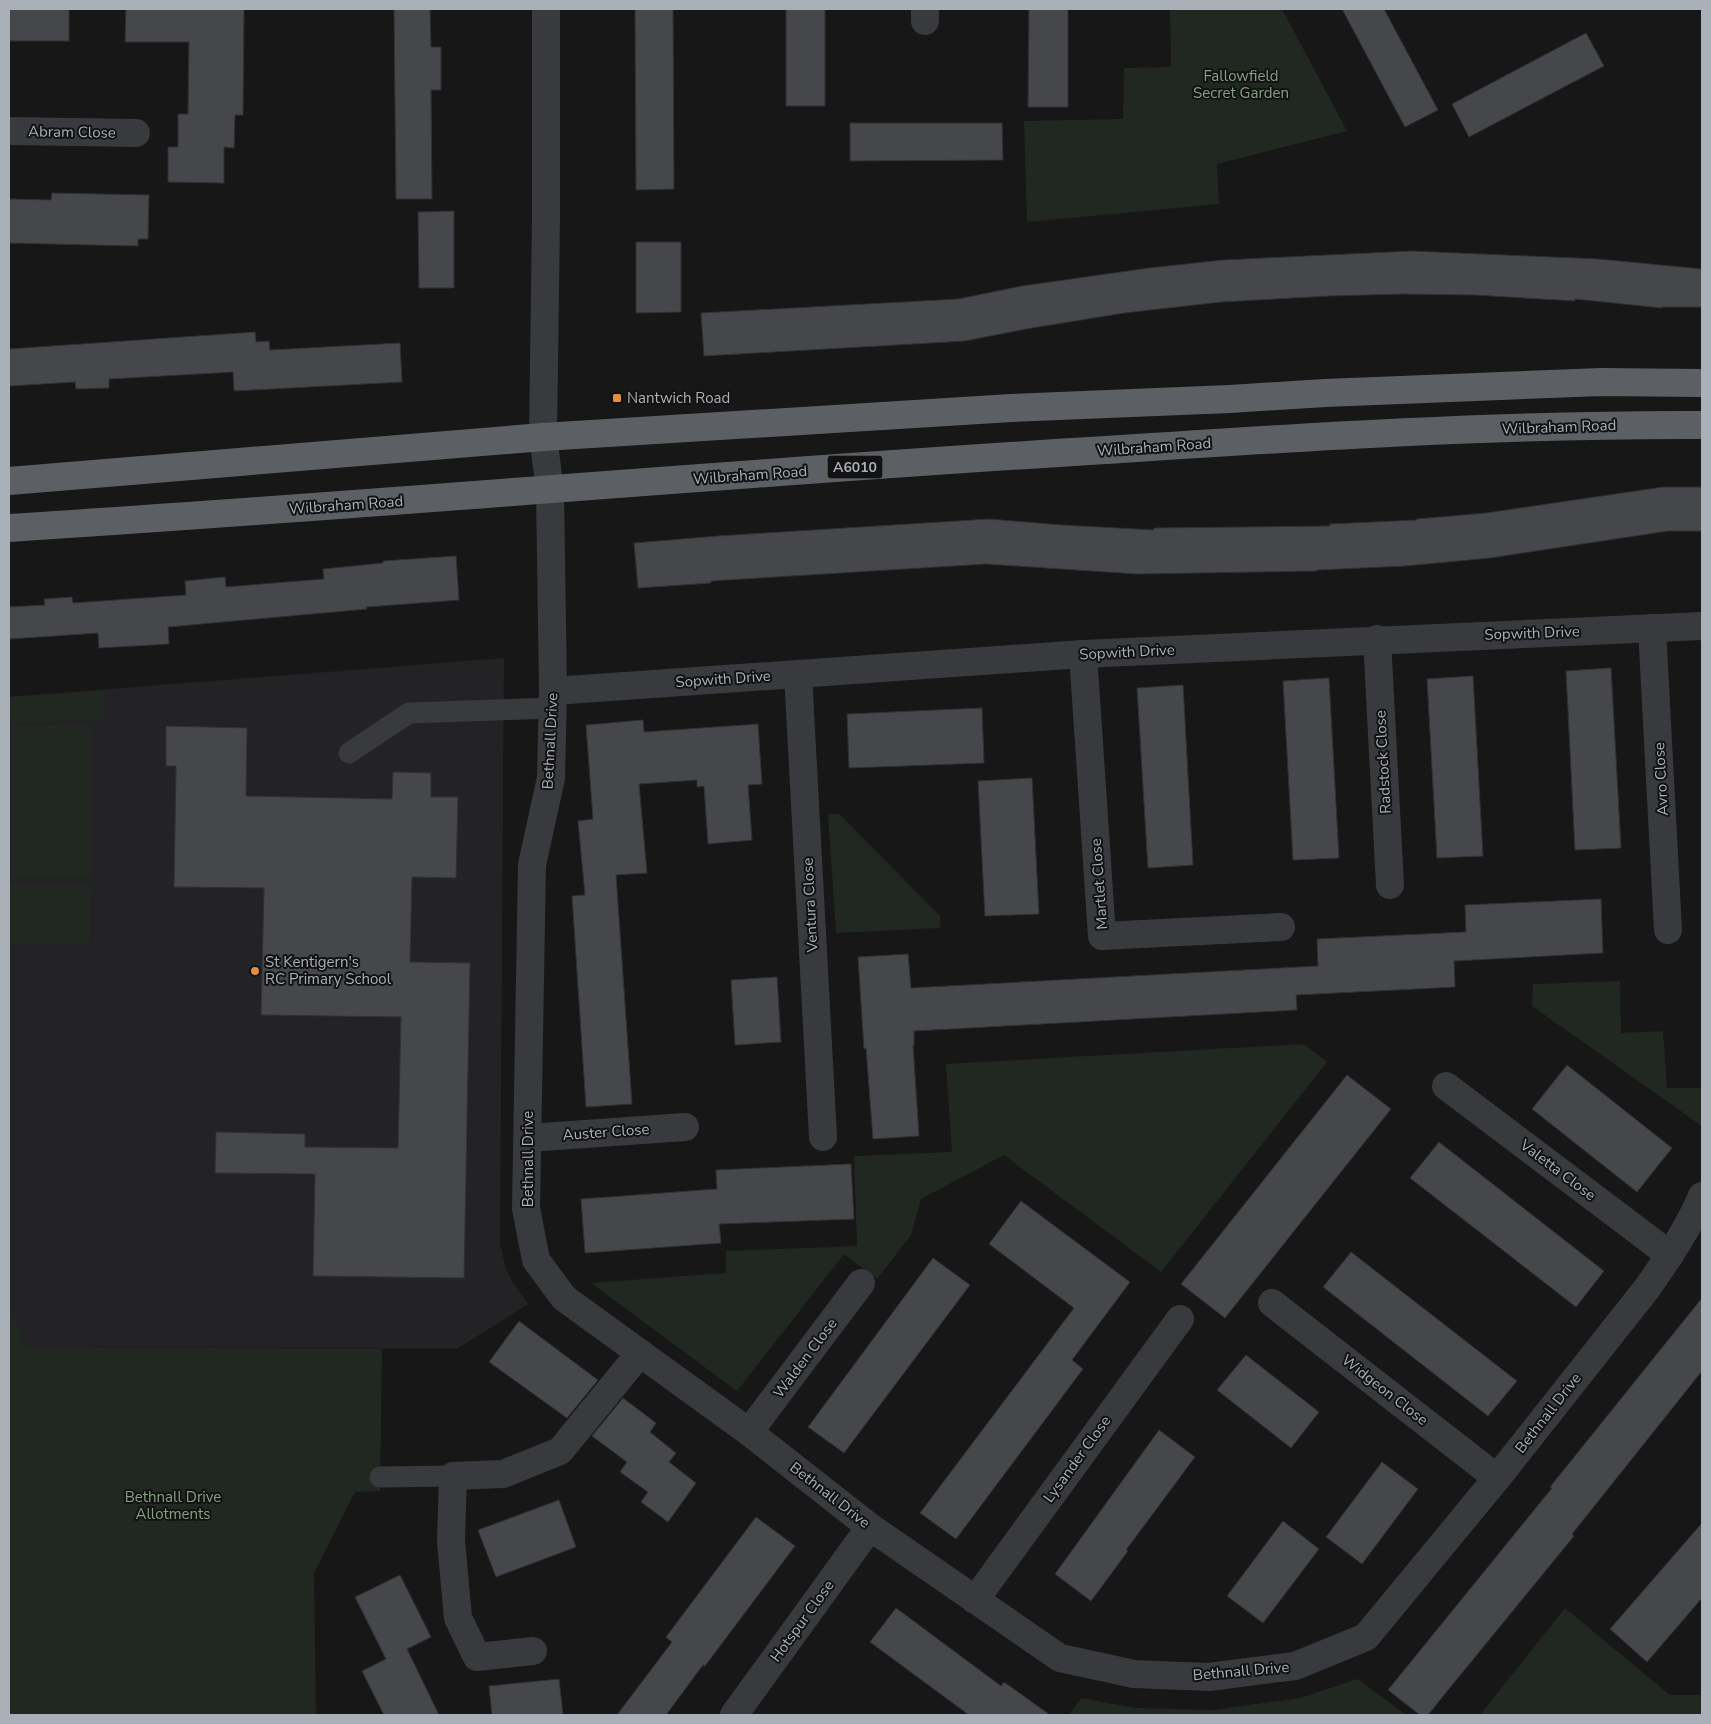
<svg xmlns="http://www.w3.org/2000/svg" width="1711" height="1724" font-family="'Nunito Sans',sans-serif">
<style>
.built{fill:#232325}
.green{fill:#212821}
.building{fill:#46474b;stroke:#313134}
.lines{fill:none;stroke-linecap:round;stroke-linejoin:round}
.service{stroke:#383a3d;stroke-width:21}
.minor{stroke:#383a3d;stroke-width:28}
.trunk{stroke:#5c6065;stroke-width:28}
.poi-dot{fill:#e48e43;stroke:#121213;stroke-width:2}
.labels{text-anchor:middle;stroke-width:4;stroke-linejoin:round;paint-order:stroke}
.shield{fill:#121213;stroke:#7c8186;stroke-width:1}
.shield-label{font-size:14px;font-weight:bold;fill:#aab0b7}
.park-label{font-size:15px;fill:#86a182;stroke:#121213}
.street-label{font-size:15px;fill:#aab0b7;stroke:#121213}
.poi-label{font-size:15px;fill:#aab0b7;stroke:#121213;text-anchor:start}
</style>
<rect width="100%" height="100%" fill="#171718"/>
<polygon class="built" points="504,658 500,1244 506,1269 512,1281 528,1304 457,1349 25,1347 9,1599 9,697"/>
<g class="green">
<polygon points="1170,9 1282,9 1347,131 1217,164 1219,204 1027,222 1024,121 1123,119 1124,68 1171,67"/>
<polygon points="104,690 104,720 9,722 9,697"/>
<rect x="13" y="725" width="78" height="153"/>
<polygon points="828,814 839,814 940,916 940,928 836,933"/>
<polygon points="9,883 91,884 90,943 9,944"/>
<polygon points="1620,981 1621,1033 1663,1031 1667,1088 1702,1088 1702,1126 1532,1006 1533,984"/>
<polygon points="1304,1044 1327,1062 1161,1272 1004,1155 921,1199 911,1235 877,1279 844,1254 737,1391 591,1283 726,1273 726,1251 857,1246 854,1156 952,1152 946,1064"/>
<polygon points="9,1309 26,1347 382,1349 380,1491 355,1492 314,1573 316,1715 9,1715"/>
<polygon points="1565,1608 1670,1695 1702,1695 1702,1715 1480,1715"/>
<polygon points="1358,1679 1406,1715 1069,1715 1081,1698 1134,1708 1213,1710 1300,1698"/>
</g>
<g class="building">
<rect x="9" y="9" width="60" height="32"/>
<polygon points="126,9 244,9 243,115 235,115 234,148 224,147 224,183 168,182 168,147 178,147 178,114 188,114 189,42 125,42"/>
<polygon points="394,9 430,9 431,47 441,47 441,90 431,90 432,199 396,199"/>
<polygon points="635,9 673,9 674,189 636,190"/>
<rect x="786" y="9" width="39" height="97"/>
<polygon points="1029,9 1068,9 1068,107 1028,107"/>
<polygon points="1342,9 1384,9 1438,110 1405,127"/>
<polygon points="1586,33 1604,66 1469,137 1452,104"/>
<polygon points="850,123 1002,123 1003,160 850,161"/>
<polygon points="52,193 149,195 148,239 138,239 138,246 9,243 9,199 51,200"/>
<polygon points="454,211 454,288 419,288 418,212"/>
<polygon points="636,242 681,242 681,312 636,313"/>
<polygon points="1412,251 1598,259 1702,269 1702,307 1662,307 1662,308 1575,299 1575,301 1475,295 1402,294 1329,296 1221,302 1124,313 1026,329 965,341 704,356 701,313 958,299 1022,286 1149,268 1223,260"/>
<polygon points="255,332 256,342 269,341 270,350 400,343 402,382 234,391 233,372 109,379 109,388 76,389 75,382 9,386 9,349"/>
<polygon points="1663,487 1702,487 1702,531 1668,531 1490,558 1405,566 1317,570 1317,571 1137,574 986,564 711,581 711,583 638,588 634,543 718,536 989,519 1062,525 1154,530 1154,528 1330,526 1330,524 1417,520 1417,519 1486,513"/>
<polygon points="456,556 459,600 366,607 367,609 168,627 169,644 99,648 98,633 9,639 9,607 45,605 44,599 72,597 73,603 186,595 185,581 225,577 226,587 324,579 323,569 383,563 383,561"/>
<polygon points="1611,668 1621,848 1575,850 1566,671"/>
<polygon points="1473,676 1483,856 1437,858 1427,679"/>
<polygon points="1329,678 1339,858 1293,860 1283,681"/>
<polygon points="1183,685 1193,865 1148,868 1137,688"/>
<polygon points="982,708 984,763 849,768 847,714"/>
<polygon points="643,720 644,732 758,724 762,784 748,785 752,840 708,844 704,786 697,787 697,780 639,784 647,873 616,875 632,1104 586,1107 572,896 585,895 578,821 593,819 586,725"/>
<polygon points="166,726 247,728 246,796 392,799 393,772 431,773 431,797 458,797 456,878 412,877 410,962 470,963 464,1278 313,1276 315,1174 215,1173 216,1132 305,1134 305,1147 398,1148 401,1017 261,1015 264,888 174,887 176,766 166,766"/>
<polygon points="1032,778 1039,914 985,916 978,781"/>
<polygon points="1601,899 1603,953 1454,961 1455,987 1296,995 1297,1010 914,1031 914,1045 913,1045 919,1136 873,1139 866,1048 864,1049 858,957 908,954 911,988 1318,966 1317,939 1466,932 1465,905"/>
<polygon points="777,977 781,1042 735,1045 731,980"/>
<polygon points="1567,1065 1672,1148 1637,1192 1532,1109"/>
<polygon points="1347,1075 1391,1109 1225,1318 1181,1284"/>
<polygon points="1439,1142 1604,1271 1576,1307 1410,1178"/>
<polygon points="851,1164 854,1219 719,1224 721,1243 585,1253 581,1199 717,1189 716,1170"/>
<polygon points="1021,1201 1130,1282 1072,1360 1083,1369 956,1539 920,1513 1074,1308 989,1244"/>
<polygon points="1351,1252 1517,1381 1488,1416 1323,1287"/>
<polygon points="933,1258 970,1285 844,1453 808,1427"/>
<polygon points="1702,1298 1702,1371 1572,1534 1574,1536 1444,1695 1428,1715 1420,1715 1388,1690 1552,1488 1550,1487"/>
<polygon points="519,1321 598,1380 567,1418 489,1362"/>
<polygon points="1246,1355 1319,1412 1291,1448 1217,1390"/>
<polygon points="623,1398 656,1423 650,1432 676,1453 669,1462 696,1483 668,1522 641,1502 648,1492 620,1472 627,1462 592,1436"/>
<polygon points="1159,1430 1195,1457 1126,1550 1128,1551 1091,1601 1055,1574"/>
<polygon points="1382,1462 1418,1489 1362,1564 1326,1537"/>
<polygon points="559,1500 576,1547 496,1577 478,1530"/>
<polygon points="756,1517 795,1546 705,1666 703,1665 666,1715 617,1715 672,1642 666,1637"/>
<polygon points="1283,1521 1319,1549 1263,1623 1227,1596"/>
<polygon points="1702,1523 1702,1598 1647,1662 1610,1629"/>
<polygon points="400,1575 431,1637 407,1649 439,1715 384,1715 362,1671 386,1659 355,1597"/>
<polygon points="896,1608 1001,1686 1004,1682 1050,1715 969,1715 870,1642"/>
<polygon points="559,1679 563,1715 492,1715 489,1686"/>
</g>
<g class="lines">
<g class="service">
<polyline points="349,753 409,713 553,708"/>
<polyline points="380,1477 453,1476"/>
</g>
<g class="minor">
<path d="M546,9v208l-3,220 7,53 3,201 -2,87 -19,87 -6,343 10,52 28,38 185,134 121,95 190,131 74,16 75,3 86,-11 71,-29 131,-159 151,-191c20,-29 40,-58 54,-91"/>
<polyline points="925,21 925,9"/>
<polyline points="9,131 136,133"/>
<polyline points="1652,628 1668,930"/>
<polyline points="1377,639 1390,885"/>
<polyline points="1083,654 1102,936 1281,927"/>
<polyline points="798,674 823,1137"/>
<polyline points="553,691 1083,654 1702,626"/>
<polyline points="1446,1086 1670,1255"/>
<polyline points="528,1138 685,1127"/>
<polyline points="1272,1303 1497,1478"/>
<polyline points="749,1432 861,1283"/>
<polyline points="975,1600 1180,1319"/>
<polyline points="533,1651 477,1657 458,1618 451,1541 453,1476 503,1474 560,1451 640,1353"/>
<polyline points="734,1715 870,1527"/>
</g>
<g class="trunk">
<polyline points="9,481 543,437 1011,408 1230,399 1325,393 1601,382 1702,383"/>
<path d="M9,528c366,-23 731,-56 1097,-78 198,-13 397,-26 596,-25"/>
</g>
</g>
<g class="poi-dot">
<rect x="612" y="393" width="10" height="10" rx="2.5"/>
<circle cx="255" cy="971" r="5"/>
</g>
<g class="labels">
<rect class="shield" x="827.5" y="455.5" width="55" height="23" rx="4"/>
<g class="shield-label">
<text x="855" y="472">A6010</text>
</g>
<g class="park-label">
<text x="1241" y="81">Fallowfield<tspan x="1241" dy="17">Secret Garden</tspan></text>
<text x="173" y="1502">Bethnall Drive<tspan x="173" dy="17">Allotments</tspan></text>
</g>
<g class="street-label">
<text transform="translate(72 132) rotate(1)" y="5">Abram Close</text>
<text transform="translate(1559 427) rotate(-2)" y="5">Wilbraham Road</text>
<text transform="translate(1154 447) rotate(-4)" y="5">Wilbraham Road</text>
<text transform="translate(750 475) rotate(-4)" y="5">Wilbraham Road</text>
<text transform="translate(346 505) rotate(-4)" y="5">Wilbraham Road</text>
<text transform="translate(1532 633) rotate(-2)" y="5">Sopwith Drive</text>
<text transform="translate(1127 652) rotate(-3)" y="5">Sopwith Drive</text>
<text transform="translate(723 679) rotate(-4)" y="5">Sopwith Drive</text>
<text transform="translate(550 741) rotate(-87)" y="5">Bethnall Drive</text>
<text transform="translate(1383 762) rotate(-93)" y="5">Radstock Close</text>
<text transform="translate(1661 779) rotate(-93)" y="5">Avro Close</text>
<text transform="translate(1099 884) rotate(-94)" y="5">Martlet Close</text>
<text transform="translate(810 905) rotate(-93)" y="5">Ventura Close</text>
<text transform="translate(606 1132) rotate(-4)" y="5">Auster Close</text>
<text transform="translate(528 1159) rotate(-90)" y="5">Bethnall Drive</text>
<text transform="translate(1558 1170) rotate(37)" y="5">Valetta Close</text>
<text transform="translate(805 1358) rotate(-53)" y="5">Walden Close</text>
<text transform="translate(1385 1390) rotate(38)" y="5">Widgeon Close</text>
<text transform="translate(1548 1413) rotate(-52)" y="5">Bethnall Drive</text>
<text transform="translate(1077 1459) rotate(-54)" y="5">Lysander Close</text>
<text transform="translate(830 1495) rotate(38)" y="5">Bethnall Drive</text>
<text transform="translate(802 1621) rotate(-54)" y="5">Hotspur Close</text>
<text transform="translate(1241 1671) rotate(-5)" y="5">Bethnall Drive</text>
</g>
<g class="poi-label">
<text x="627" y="403">Nantwich Road</text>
<text x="265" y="967">St Kentigern's<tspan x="265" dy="17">RC Primary School</tspan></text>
</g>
</g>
<rect width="1711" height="1724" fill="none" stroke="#aab0b7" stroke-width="20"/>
</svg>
